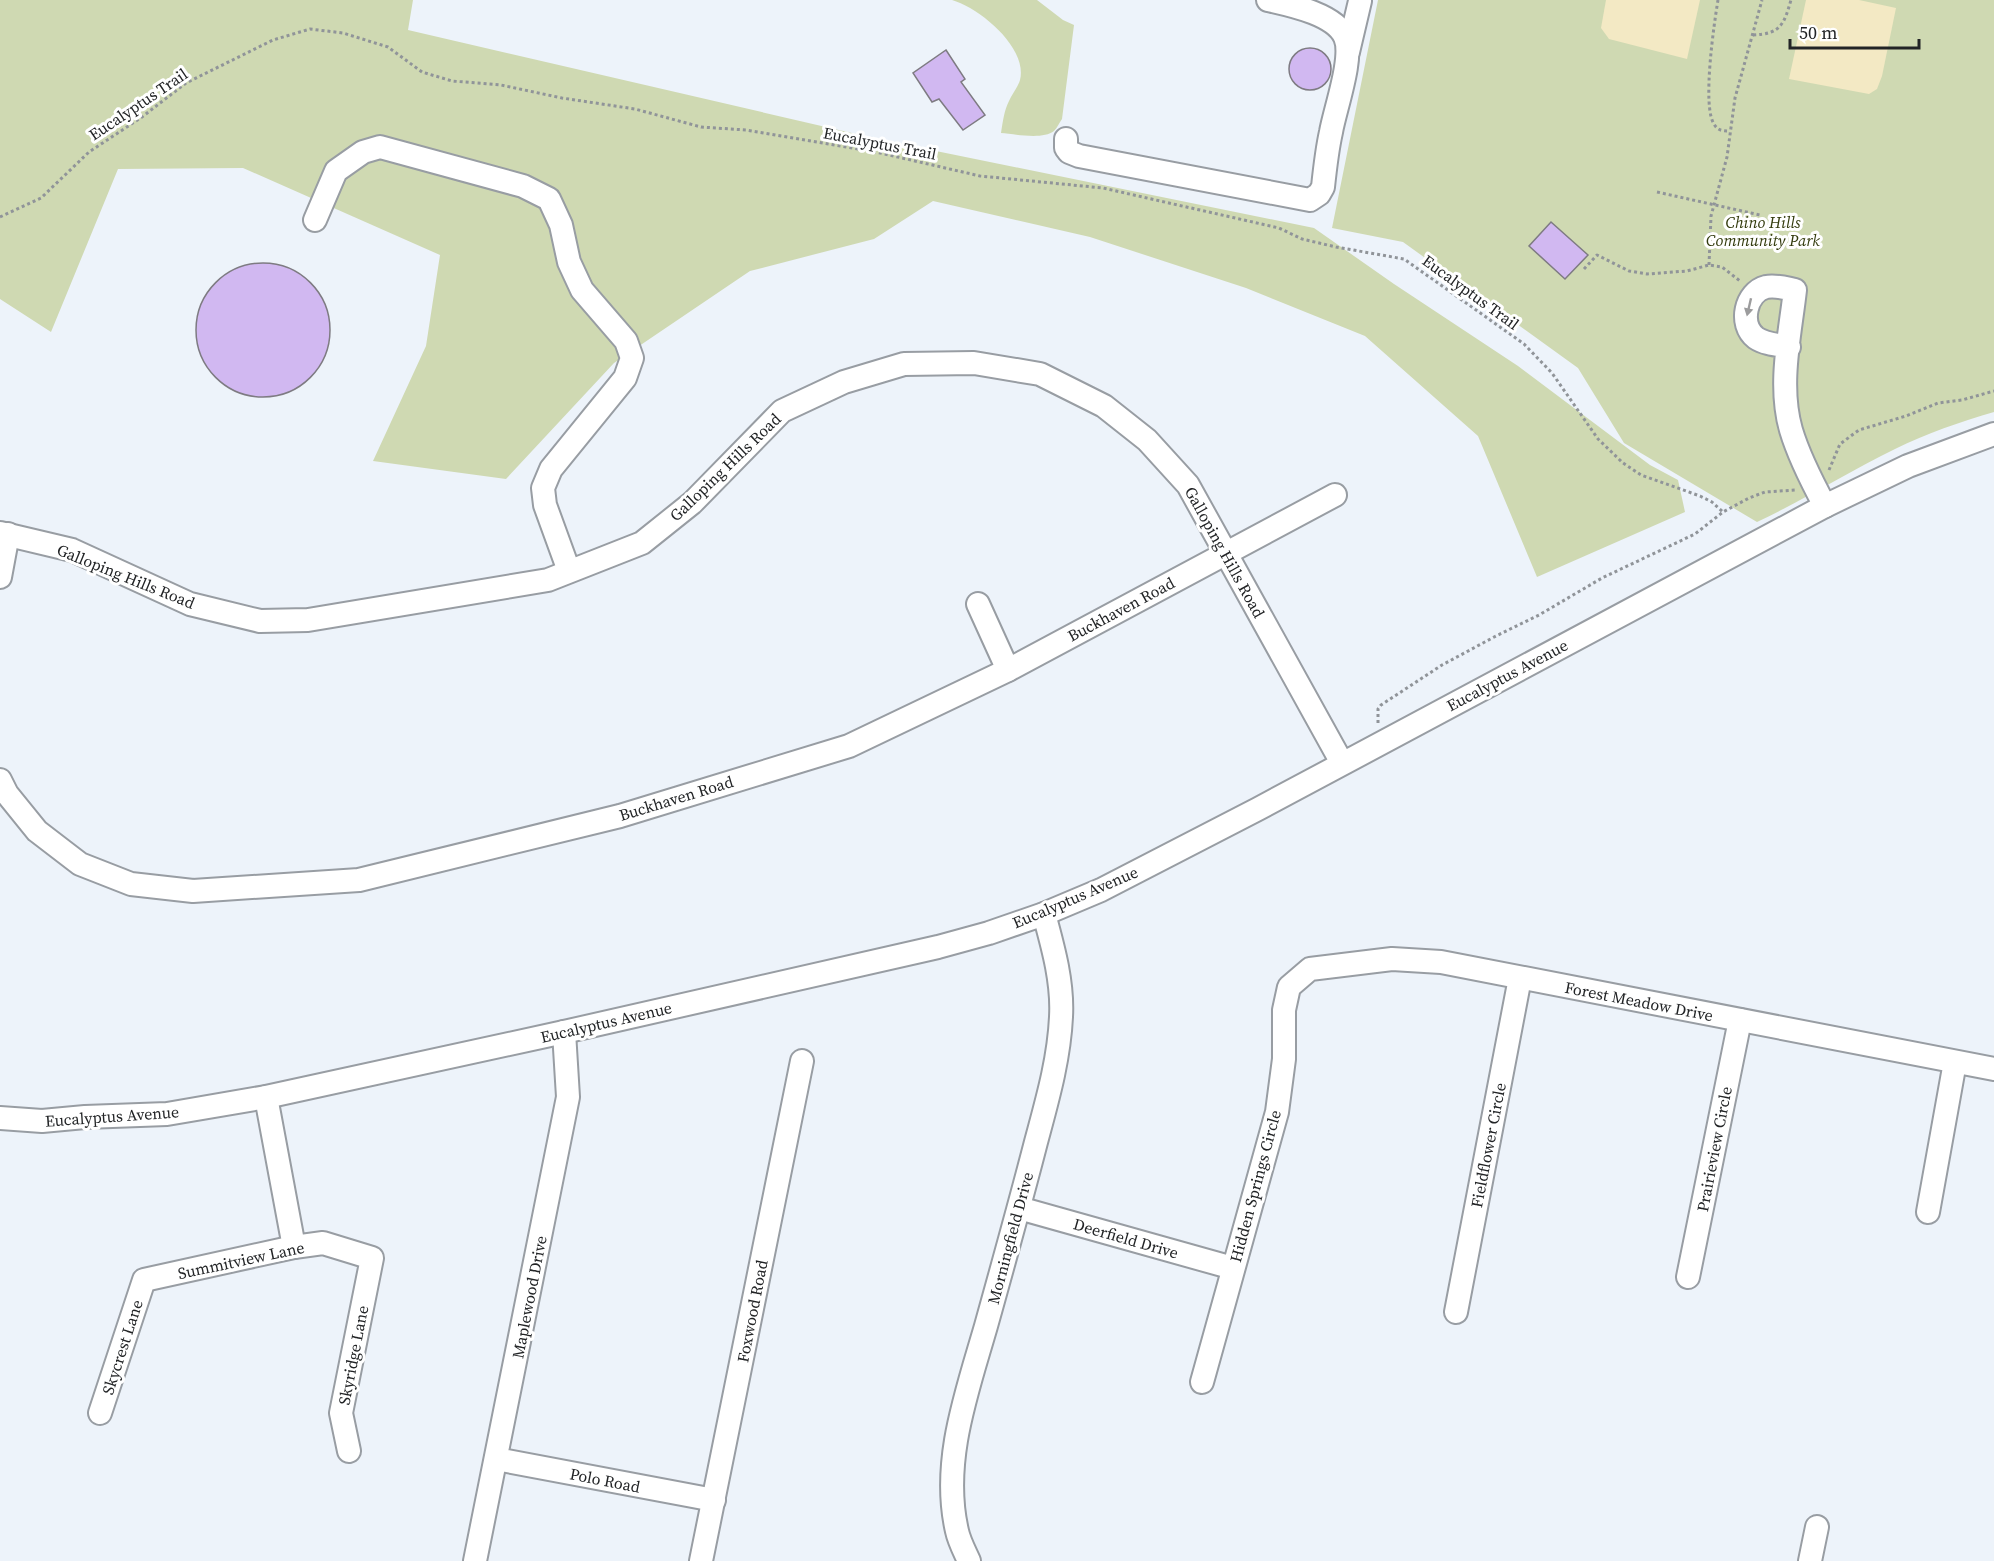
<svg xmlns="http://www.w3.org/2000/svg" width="1994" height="1561" font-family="'Source Serif 4',serif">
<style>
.green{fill:#cfd9b2}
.sand{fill:#f3e9c4}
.building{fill:#d1b8f1;stroke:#7e7b82;stroke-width:1.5}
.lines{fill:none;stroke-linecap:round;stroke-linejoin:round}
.minor-casing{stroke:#989da3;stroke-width:26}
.path{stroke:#909499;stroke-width:3;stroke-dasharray:3 3;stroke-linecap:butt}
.minor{stroke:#fff;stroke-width:22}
.oneway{fill:#9c9c9d}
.labels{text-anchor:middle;stroke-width:6;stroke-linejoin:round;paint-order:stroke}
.street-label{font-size:16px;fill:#222426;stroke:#fff}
.park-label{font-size:16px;font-style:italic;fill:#333b0d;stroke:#fff}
</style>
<rect width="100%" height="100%" fill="#edf3fa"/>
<g class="green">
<polygon points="0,0 413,0 408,30 882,140 1314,228 1394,284 1518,366 1650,465 1678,480 1685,512 1537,577 1478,436 1365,336 1246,288 1090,237 933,201 874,239 750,271 614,363 506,479 373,461 426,346 440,255 243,168 118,169 51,332 0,299"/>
<path d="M952,0h85l26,20 11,5 -12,94c-3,4 -5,9 -8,12 -11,9 -40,3 -53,2 2,-12 3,-22 8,-32 3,-7 9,-14 11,-21 8,-32 -40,-72 -68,-80z"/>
<path d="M1378,0h616v412c-34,10 -67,21 -99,37 -47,23 -91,51 -138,73l-133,-79 -46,-75 -175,-126 -71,-14z"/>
</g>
<g class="sand">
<polygon points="1606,0 1700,0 1687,59 1609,39 1601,28"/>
<polygon points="1806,0 1859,0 1896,8 1882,76 1877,89 1869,94 1789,79"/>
</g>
<g class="building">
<circle cx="1310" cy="69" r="21"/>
<polygon points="946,50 965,79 961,82 985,115 963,130 939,99 932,102 913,73"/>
<polygon points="1551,222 1588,255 1565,279 1529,246"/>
<circle cx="263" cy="330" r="67"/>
</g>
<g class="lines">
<g class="minor-casing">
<g id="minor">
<polyline points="1348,52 1360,1"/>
<path d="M1066,139v9l3,4 10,4 231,44 9,-6 4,-7c2,-19 4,-37 8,-55 4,-23 23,-75 14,-95 -10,-23 -55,-32 -77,-37"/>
<polyline points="315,220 336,171 363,152 380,147 523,186 549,199 561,225 569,262 582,290 626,341 632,358 625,378 551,469 543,488 545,505 569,571"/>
<path d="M1789,347c-11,-2 -24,-3 -33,-9 -18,-14 -10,-46 10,-51 10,-2 19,1 29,3 -5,45 -17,95 -4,140 8,27 21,52 34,76"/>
<polyline points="0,533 72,550 190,604 260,621 308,620 548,580 642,543 692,503 782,411 844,382 904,364 974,363 1040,374 1104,406 1147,440 1188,485 1342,763"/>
<polyline points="0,577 8,534"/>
<polyline points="978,604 1008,670"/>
<polyline points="0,780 7,794 37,831 80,864 131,884 193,891 359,880 620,816 849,746 1008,670 1335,495"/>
<polyline points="266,1097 294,1247"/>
<polyline points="0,1118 42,1121 85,1117 167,1114 266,1097 564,1032 938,947 989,933 1044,914 1101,890 1258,809 1825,506 1908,466 1994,434"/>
<polyline points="1019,1208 1233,1268"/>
<polyline points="1928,1212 1955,1062"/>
<polyline points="1688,1277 1740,1020"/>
<polyline points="1456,1312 1520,978"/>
<polyline points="1202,1382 1277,1112 1284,1059 1284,1010 1289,987 1310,969 1392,959 1441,962 1994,1069"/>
<polyline points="100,1413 144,1280 294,1247 323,1243 372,1258 341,1413 349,1451"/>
<polyline points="496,1459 714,1500"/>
<polyline points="475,1561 568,1097 564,1032"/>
<polyline points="701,1561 802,1061"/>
<path d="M969,1561c-4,-9 -10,-20 -12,-30 -16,-69 10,-139 29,-205 17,-61 34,-122 50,-184 11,-41 23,-82 25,-125 2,-35 -8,-70 -17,-103"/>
<polyline points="1810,1561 1817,1527"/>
</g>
</g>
<g class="path">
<path d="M1718,0c-4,24 -16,106 -4,124 4,7 9,7 16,7"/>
<path d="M1753,35c28,-1 31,-11 38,-35"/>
<polyline points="1657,192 1760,215"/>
<polyline points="0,217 41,198 89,152 142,117 186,83 273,40 310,29 343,33 388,47 422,72 452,81 501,85 562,98 635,109 701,127 746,130 876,152 980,176 1103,188 1279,228 1302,239 1336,247 1404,259 1524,344 1552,373 1598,439 1623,463 1641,475 1700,496 1712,502 1723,512"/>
<polyline points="1709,265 1711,216 1727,157 1735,98 1762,0"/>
<polyline points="1584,269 1597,255 1629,271 1647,274 1687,271 1709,265 1722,267 1740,281"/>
<polyline points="1829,470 1840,444 1859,430 1906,416 1938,403 1962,400 1994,391"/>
<polyline points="1378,723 1378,709 1381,705 1442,665 1496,636 1539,615 1602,578 1695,534 1723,512 1749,498 1765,492 1796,490"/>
</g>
<use href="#minor" class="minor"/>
</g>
<defs><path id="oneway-solid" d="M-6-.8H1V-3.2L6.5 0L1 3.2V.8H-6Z" transform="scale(1.5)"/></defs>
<use class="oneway" href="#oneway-solid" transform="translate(1749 307) rotate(103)"/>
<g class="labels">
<g class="street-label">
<text transform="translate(138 104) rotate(-34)" y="6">Eucalyptus Trail</text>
<text transform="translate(880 143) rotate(11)" y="6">Eucalyptus Trail</text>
<text transform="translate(1471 292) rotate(36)" y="6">Eucalyptus Trail</text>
<text transform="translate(725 467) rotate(-44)" y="6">Galloping Hills Road</text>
<text transform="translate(1225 552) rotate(61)" y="6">Galloping Hills Road</text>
<text transform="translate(126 576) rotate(22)" y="6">Galloping Hills Road</text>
<text transform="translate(1121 609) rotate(-28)" y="6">Buckhaven Road</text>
<text transform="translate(1507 675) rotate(-28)" y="6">Eucalyptus Avenue</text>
<text transform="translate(676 798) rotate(-17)" y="6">Buckhaven Road</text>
<text transform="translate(1075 897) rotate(-23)" y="6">Eucalyptus Avenue</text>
<text transform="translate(1639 1001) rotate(11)" y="6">Forest Meadow Drive</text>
<text transform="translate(606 1022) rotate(-13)" y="6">Eucalyptus Avenue</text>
<text transform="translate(112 1116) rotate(-4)" y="6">Eucalyptus Avenue</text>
<text transform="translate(1488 1145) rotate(-79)" y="6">Fieldflower Circle</text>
<text transform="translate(1714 1149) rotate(-79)" y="6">Prairieview Circle</text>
<text transform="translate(1255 1186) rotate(-75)" y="6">Hidden Springs Circle</text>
<text transform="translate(1010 1238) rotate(-75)" y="6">Morningfield Drive</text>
<text transform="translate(1126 1238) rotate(16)" y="6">Deerfield Drive</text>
<text transform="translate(241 1260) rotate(-12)" y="6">Summitview Lane</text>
<text transform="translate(529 1297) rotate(-79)" y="6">Maplewood Drive</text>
<text transform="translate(752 1311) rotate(-79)" y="6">Foxwood Road</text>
<text transform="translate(122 1347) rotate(-72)" y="6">Skycrest Lane</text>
<text transform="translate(353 1355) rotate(-79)" y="6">Skyridge Lane</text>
<text transform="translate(605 1480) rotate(11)" y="6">Polo Road</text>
</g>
<g class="park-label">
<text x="1763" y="228">Chino Hills<tspan x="1763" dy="18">Community Park</tspan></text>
</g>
</g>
<path d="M1790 39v9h129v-9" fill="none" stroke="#222426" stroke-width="3"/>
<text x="1799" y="39" font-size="18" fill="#222426" stroke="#ffffff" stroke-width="4.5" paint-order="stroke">50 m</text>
</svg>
